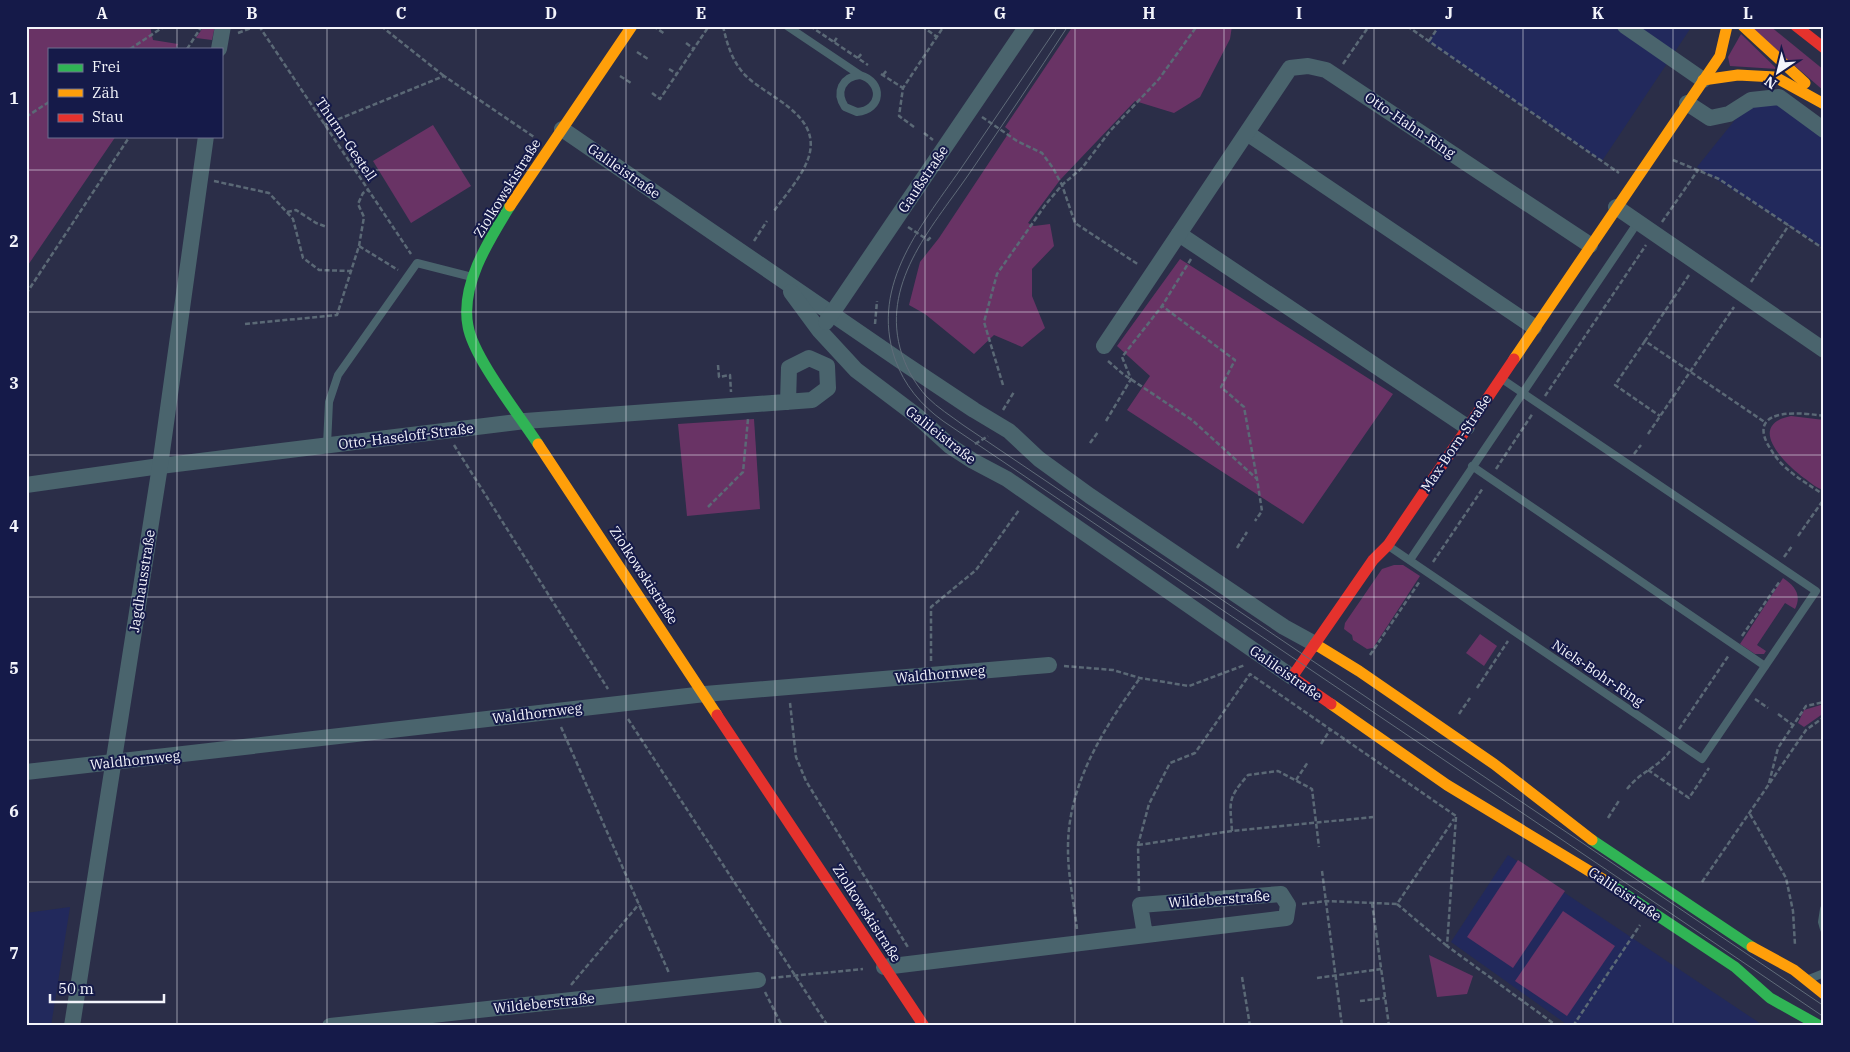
<svg xmlns="http://www.w3.org/2000/svg" width="1850" height="1052" font-family="'IBM Plex Serif',serif">
<style>
.built{fill:#22295c}
.green{fill:#693365}
.lines{fill:none;stroke-linecap:round;stroke-linejoin:round}
.path{stroke:#5b6976;stroke-width:2.5;stroke-dasharray:5 2.5;stroke-linecap:butt}
.lane{stroke:#4a646d;stroke-width:8}
.street{stroke:#4a646d;stroke-width:16}
.fast{stroke:#30b455;stroke-width:11}
.slow{stroke:#ff9f0a;stroke-width:11}
.jam{stroke:#e5322d;stroke-width:11}
.tram{stroke:#606b79;stroke-width:1}
.grid{fill:none;stroke:#f3f4fb;stroke-width:1;stroke-opacity:0.55}
.labels{text-anchor:middle;stroke-width:4;stroke-linejoin:round;paint-order:stroke}
.street-label{font-size:14px;fill:#f3f4fb;stroke:#151a49}
.neatline{fill:none;stroke:#f3f4fb;stroke-width:2}
.grid-label{font-size:16px;text-anchor:middle;font-weight:bold;fill:#f3f4fb}
</style>
<rect width="100%" height="100%" fill="#2b2e48"/>
<g class="built">
<polygon points="1439,26 1692,26 1602,161 1428,42"/>
<polygon points="1779,97 1824,130 1824,248 1697,167 1751,100"/>
<polygon points="1508,855 1764,1026 1569,1026 1451,942"/>
<polygon points="70,907 51,1026 26,1026 26,913"/>
</g>
<g class="green">
<polygon points="26,26 150,26 153,40 178,44 175,49 49,49 49,136 116,136 26,268"/>
<polygon points="204,26 215,26 212,40 196,38"/>
<polygon points="1073,26 1232,26 1230,39 1200,97 1174,113 1135,101 1060,180 1028,223 1034,226 1050,224 1054,246 1032,269 1032,296 1045,328 1022,347 994,335 974,354 925,314 909,305 920,262 939,238 1010,131 1005,127"/>
<polygon points="1749,26 1770,26 1824,70 1824,91"/>
<polygon points="1741,34 1777,69 1730,66 1728,57"/>
<polygon points="433,125 471,186 411,223 373,161"/>
<polygon points="1180,259 1393,394 1303,524 1127,410 1150,376 1117,346"/>
<path d="M1791,416l33,4v70c-7,-1 -14,-8 -20,-12 -19,-14 -59,-53 -13,-62z"/>
<polygon points="754,419 760,509 687,516 678,424"/>
<polygon points="1394,565 1403,565 1420,576 1373,648 1367,649 1353,640 1352,635 1344,629 1345,623 1382,569"/>
<path d="M1783,578c12,8 19,17 12,31l-10,-6 -28,42 9,6 -2,3h-9l-15,-10z"/>
<polygon points="1480,634 1497,646 1484,666 1466,653"/>
<polygon points="1824,704 1824,713 1804,727 1798,723 1804,710"/>
<polygon points="1518,860 1565,891 1513,968 1467,937"/>
<polygon points="1563,911 1615,946 1567,1016 1515,981"/>
<polygon points="1429,955 1473,976 1467,994 1437,997"/>
</g>
<g class="lines">
<g class="path">
<polyline points="259,26 411,254"/>
<polyline points="381,26 444,76"/>
<polyline points="653,26 665,34"/>
<path d="M723,26c4,18 9,35 22,49 23,23 76,39 64,81 -6,20 -23,38 -35,55"/>
<polyline points="810,26 868,65"/>
<polyline points="922,26 937,37"/>
<polyline points="1407,26 1619,173"/>
<polyline points="238,33 257,26"/>
<polyline points="1429,41 1439,26"/>
<polyline points="834,42 838,36"/>
<polyline points="686,43 694,49"/>
<polyline points="130,49 165,26"/>
<polyline points="187,49 202,26"/>
<polyline points="637,52 648,59"/>
<polyline points="858,58 862,53"/>
<polyline points="1343,64 1369,26"/>
<polyline points="669,69 677,74"/>
<polyline points="881,74 903,88"/>
<polyline points="883,75 887,70"/>
<polyline points="620,76 631,83"/>
<polyline points="652,93 660,99 709,26"/>
<polyline points="26,117 49,102"/>
<polyline points="982,117 1017,141 1042,153 1053,168 1062,185 1075,223 1139,265"/>
<polyline points="324,125 444,76 534,137"/>
<polyline points="914,127 899,116 903,88 944,26"/>
<polyline points="924,133 933,140"/>
<polyline points="1673,160 1719,179 1824,249"/>
<polyline points="214,181 269,193 293,219 303,258 319,270 351,271"/>
<polyline points="287,212 296,210 316,223 327,227"/>
<polyline points="1662,222 1698,170"/>
<polyline points="908,227 928,240 931,237"/>
<polyline points="754,241 767,221"/>
<polyline points="359,246 364,217 358,204 363,193 368,190"/>
<polyline points="1191,259 1162,306 1235,360 1221,387 1244,407 1257,479"/>
<polyline points="1689,275 1645,341 1766,423"/>
<polyline points="1751,282 1789,225"/>
<polyline points="26,294 130,136"/>
<polyline points="245,324 337,315 359,246 398,270"/>
<polyline points="875,324 877,301"/>
<polyline points="1645,341 1615,385 1660,416"/>
<polyline points="1108,361 1123,374 1192,420 1257,479 1262,511 1255,521"/>
<polyline points="718,365 719,377 730,375 731,392"/>
<polyline points="1003,385 984,322 997,274 1046,204 1062,185 1082,168 1110,131 1159,79 1197,26"/>
<polyline points="1545,396 1646,245"/>
<polyline points="1003,410 1014,392"/>
<path d="M1824,416c-19,-3 -75,-10 -57,27 5,9 11,18 19,25 11,10 25,18 38,27"/>
<polyline points="1106,421 1131,379 1122,357 1162,306"/>
<polyline points="1648,434 1734,307"/>
<polyline points="1090,443 1098,432"/>
<polyline points="975,444 988,436"/>
<polyline points="454,445 608,689"/>
<polyline points="1634,454 1641,445"/>
<polyline points="1496,469 1533,413"/>
<polyline points="708,507 743,472 748,419"/>
<polyline points="1798,536 1824,499"/>
<polyline points="1237,548 1247,532"/>
<polyline points="1784,557 1792,546"/>
<polyline points="1433,562 1483,488"/>
<polyline points="1742,636 1780,581"/>
<polyline points="1370,655 1420,581"/>
<polyline points="931,661 931,607 976,570 1019,510"/>
<polyline points="1064,666 1113,670 1140,678 1189,686 1245,665"/>
<polyline points="1477,688 1508,641"/>
<polyline points="1755,699 1768,708"/>
<polyline points="790,703 796,757 806,781 909,949"/>
<polyline points="1459,714 1470,698"/>
<polyline points="1778,714 1793,725"/>
<polyline points="628,719 828,1026"/>
<polyline points="561,727 669,973"/>
<polyline points="1679,729 1729,655"/>
<polyline points="1321,744 1330,730"/>
<polyline points="1648,770 1689,798 1709,768"/>
<polyline points="1296,780 1308,762"/>
<polyline points="1769,783 1778,748 1806,706 1824,702"/>
<path d="M1627,789c14,-18 31,-21 43,-38"/>
<polyline points="1750,814 1786,878 1793,911 1795,945"/>
<polyline points="1456,817 1447,946 1557,1026"/>
<polyline points="1608,818 1620,799"/>
<path d="M1232,831c-2,-30 -5,-32 16,-56l30,-4 34,18 7,58"/>
<polyline points="1138,845 1232,831 1373,817"/>
<polyline points="1322,871 1342,1026"/>
<polyline points="1702,882 1806,730 1824,717"/>
<polyline points="1139,891 1138,845 1149,804 1170,763 1195,753 1250,674 1456,816"/>
<polyline points="1372,903 1389,1026"/>
<polyline points="1302,904 1326,901 1397,904 1454,819"/>
<polyline points="1397,904 1447,946"/>
<path d="M1077,929c-3,-26 -9,-53 -9,-79 -1,-65 36,-122 72,-172"/>
<polyline points="1242,977 1250,1026"/>
<polyline points="771,978 863,969"/>
<polyline points="1317,978 1381,969"/>
<polyline points="571,985 639,904"/>
<polyline points="765,992 782,1026"/>
<polyline points="1360,1001 1385,998"/>
<polyline points="1573,1026 1640,925"/>
</g>
<g class="lane">
<path d="M787,26l73,49c24,7 22,35 -3,37l-12,-5c-10,-15 -3,-30 15,-32"/>
<polyline points="327,445 329,402 338,375 417,263 472,277"/>
<polyline points="1472,466 1765,666"/>
<polyline points="1390,547 1702,759 1816,591 1502,379"/>
<polyline points="1410,560 1638,222"/>
<polyline points="1824,909 1822,922 1824,929"/>
<polyline points="1809,979 1824,973"/>
</g>
<g class="street">
<polyline points="1625,26 1703,80"/>
<polyline points="219,49 223,26"/>
<polyline points="1687,103 1710,118 1729,114 1751,100 1779,97 1824,130"/>
<polyline points="562,129 905,364 974,410 1009,431 1039,459 1090,496 1284,627 1315,644"/>
<polyline points="1247,133 1534,327"/>
<polyline points="1616,207 1824,350"/>
<polyline points="1179,234 1467,427"/>
<polyline points="791,292 819,330 856,370 917,416 950,446 973,461 1007,479 1292,677"/>
<polyline points="826,322 1027,26"/>
<polyline points="1104,346 1290,68 1308,66 1326,70 1590,245"/>
<polyline points="26,485 160,466 525,421 812,400 828,388 827,366 809,358 789,368 788,402"/>
<polyline points="26,772 705,694 1049,665"/>
<polyline points="884,967 1286,918 1288,905 1281,894 1140,905 1145,935"/>
<polyline points="72,1026 160,466 206,136"/>
<polyline points="330,1026 758,980"/>
</g>
<g class="fast">
<path d="M510,206c-21,34 -50,79 -42,120 5,31 51,89 70,118"/>
<polyline points="1592,840 1752,947"/>
<polyline points="1604,880 1735,967 1770,998 1820,1026"/>
</g>
<g class="slow">
<polyline points="1743,26 1805,83"/>
<polyline points="1703,80 1738,75 1775,77 1824,104"/>
<polyline points="510,206 632,26"/>
<polyline points="1514,359 1720,56 1727,26"/>
<polyline points="538,444 717,715"/>
<polyline points="1315,644 1359,671 1494,764 1592,840"/>
<polyline points="1331,704 1447,785 1604,880"/>
<polyline points="1752,947 1794,970 1824,994"/>
</g>
<g class="jam">
<polyline points="1796,26 1824,48"/>
<polyline points="1331,704 1292,677 1373,560 1388,545 1514,359"/>
<polyline points="717,715 924,1026"/>
</g>
<g class="tram">
<path d="M1058,26c-31,46 -63,92 -94,138 -40,59 -95,119 -69,195 9,26 26,46 48,62l881,596"/>
<path d="M1068,26c-32,49 -64,97 -97,145 -36,53 -89,108 -71,177 5,18 14,35 27,49 11,11 24,19 36,28l861,581"/>
</g>
</g>
<path class="grid" d="M177,26v23M327,26v1000M476,26v1000M626,26v1000M775,26v1000M925,26v1000M1075,26v1000M1224,26v1000M1374,26v1000M1523,26v1000M1673,26v1000M177,136v890M26,170h1798M26,312h1798M26,455h1798M26,597h1798M26,740h1798M26,882h1798"/>
<g class="labels">
<g class="street-label">
<text transform="translate(1410 125) rotate(34)" y="5">Otto-Hahn-Ring</text>
<text transform="translate(346 139) rotate(56)" y="5">Thurm-Gestell</text>
<text transform="translate(624 171) rotate(35)" y="5">Galileistraße</text>
<text transform="translate(923 179) rotate(-56)" y="5">Gaußstraße</text>
<text transform="translate(507 188) rotate(-58)" y="5">Ziolkowskistraße</text>
<text transform="translate(941 435) rotate(38)" y="5">Galileistraße</text>
<text transform="translate(406 436) rotate(-7)" y="5">Otto-Haseloff-Straße</text>
<text transform="translate(1456 443) rotate(-56)" y="5">Max-Born-Straße</text>
<text transform="translate(644 575) rotate(57)" y="5">Ziolkowskistraße</text>
<text transform="translate(142 581) rotate(-81)" y="5">Jagdhausstraße</text>
<text transform="translate(1286 673) rotate(35)" y="5">Galileistraße</text>
<text transform="translate(1598 673) rotate(34)" y="5">Niels-Bohr-Ring</text>
<text transform="translate(940 674) rotate(-5)" y="5">Waldhornweg</text>
<text transform="translate(537 713) rotate(-7)" y="5">Waldhornweg</text>
<text transform="translate(135 760) rotate(-6)" y="5">Waldhornweg</text>
<text transform="translate(1625 894) rotate(34)" y="5">Galileistraße</text>
<text transform="translate(1219 899) rotate(-4)" y="5">Wildeberstraße</text>
<text transform="translate(867 913) rotate(57)" y="5">Ziolkowskistraße</text>
<text transform="translate(544 1003) rotate(-6)" y="5">Wildeberstraße</text>
</g>
</g>
<rect width="1850" height="1052" fill="none" stroke="#151a49" stroke-width="55"/>
<rect x="48" y="48" width="175" height="90" fill="#151a49" stroke="#6e7190"/>
<rect x="58" y="64" width="25" height="8" fill="#30b455" stroke="#6e7190"/>
<text x="92" y="72" font-size="15" fill="#f3f4fb">Frei</text>
<rect x="58" y="89" width="25" height="8" fill="#ff9f0a" stroke="#6e7190"/>
<text x="92" y="98" font-size="15" fill="#f3f4fb">Zäh</text>
<rect x="58" y="114" width="25" height="8" fill="#e5322d" stroke="#6e7190"/>
<text x="92" y="122" font-size="15" fill="#f3f4fb">Stau</text>
<g transform="translate(1778 72) rotate(215)" stroke="#151a49" stroke-width="4" paint-order="stroke">
<path d="M0-4L9 19L0 12L-9 19Z" fill="#f3f4fb"/>
<text y="-8" font-size="14" font-weight="bold" text-anchor="middle" fill="#f3f4fb">N</text>
</g>
<path d="M50 994v8h114v-8" fill="none" stroke="#f3f4fb" stroke-width="2.5"/>
<text x="58" y="994" font-size="15" fill="#f3f4fb" stroke="#151a49" stroke-width="4" paint-order="stroke">50 m</text>
<rect x="28" y="28" width="1794" height="996" class="neatline"/>
<g class="grid-label">
<text x="102" y="19">A</text>
<text x="252" y="19">B</text>
<text x="401" y="19">C</text>
<text x="551" y="19">D</text>
<text x="701" y="19">E</text>
<text x="850" y="19">F</text>
<text x="1000" y="19">G</text>
<text x="1149" y="19">H</text>
<text x="1299" y="19">I</text>
<text x="1449" y="19">J</text>
<text x="1598" y="19">K</text>
<text x="1748" y="19">L</text>
<text x="14" y="104">1</text>
<text x="14" y="247">2</text>
<text x="14" y="389">3</text>
<text x="14" y="532">4</text>
<text x="14" y="674">5</text>
<text x="14" y="817">6</text>
<text x="14" y="959">7</text>
</g>
</svg>
